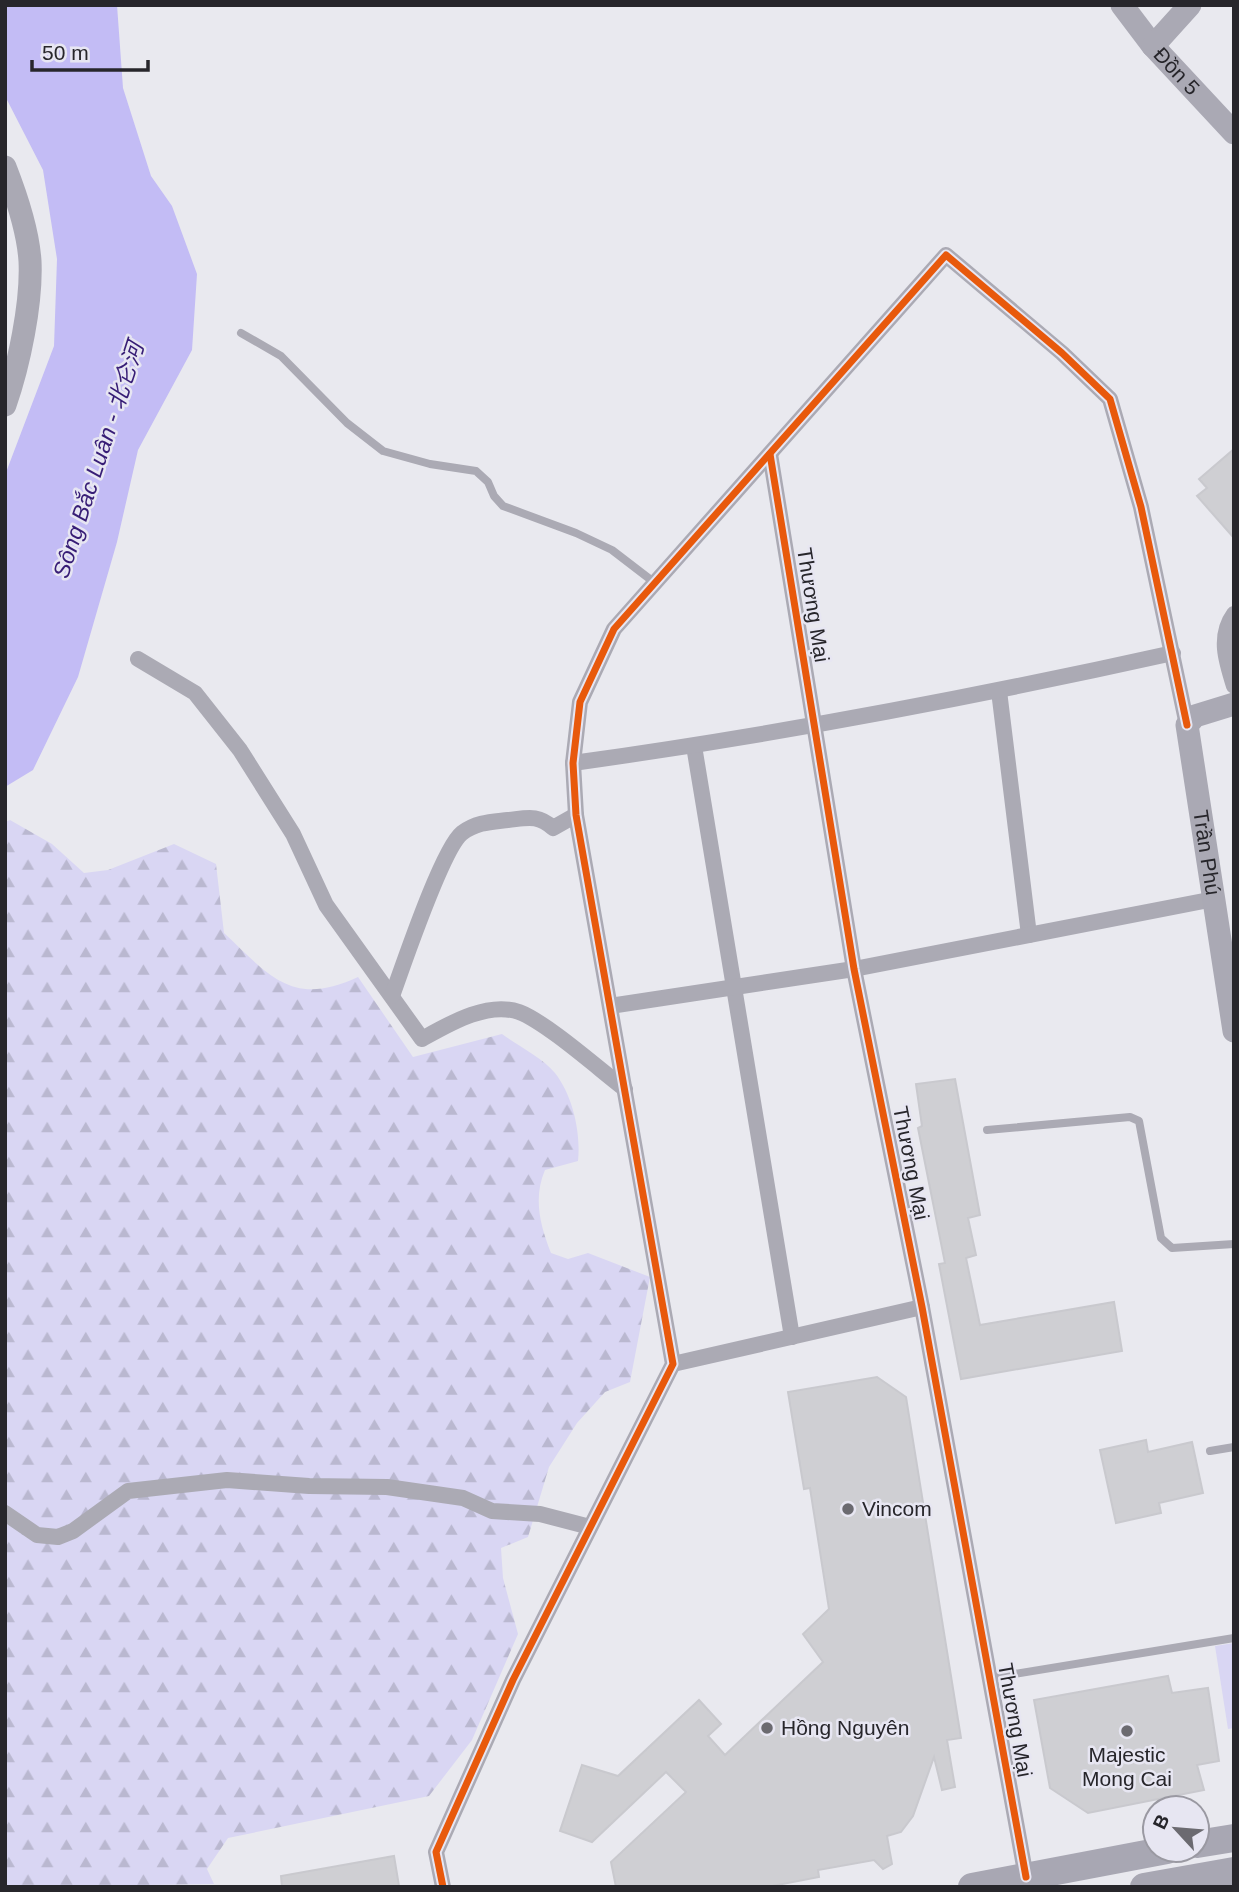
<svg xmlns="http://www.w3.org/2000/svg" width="1239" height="1892" font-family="Arial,'Noto Sans SC',sans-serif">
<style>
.forest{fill:url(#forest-firs)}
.pitch{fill:#d9d6f3}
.water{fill:#c3bcf5}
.building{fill:#cfcfd3;stroke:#c9c9ce;stroke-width:2}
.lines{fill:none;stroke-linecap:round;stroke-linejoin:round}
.lane{stroke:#abaab4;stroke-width:8}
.street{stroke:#abaab4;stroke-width:16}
.secondary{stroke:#aaa9b4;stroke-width:23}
.highway{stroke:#a8a7b3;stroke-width:28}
.cycleway-casing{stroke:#e7e6f2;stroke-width:11}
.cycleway{stroke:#e8590c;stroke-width:7}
.poi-dot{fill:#6b6a70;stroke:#e7e6f2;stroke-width:2.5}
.labels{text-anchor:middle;stroke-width:5;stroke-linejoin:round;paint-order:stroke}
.street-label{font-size:21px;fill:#27262b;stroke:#e7e6f2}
.poi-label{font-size:21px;fill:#27262b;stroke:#e7e6f2;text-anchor:start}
.water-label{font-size:23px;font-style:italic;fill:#371d76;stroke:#e7e6f2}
</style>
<defs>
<pattern id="forest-firs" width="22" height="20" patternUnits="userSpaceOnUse" patternTransform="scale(1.75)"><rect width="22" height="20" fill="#d9d6f3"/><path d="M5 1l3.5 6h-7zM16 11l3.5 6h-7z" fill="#bab8d0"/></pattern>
</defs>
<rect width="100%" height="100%" fill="#e9e9ef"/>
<path class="forest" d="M10,820l42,24 32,29 24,-3 66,-26 42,20 8,69c45,42 68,75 134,44l55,80 89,-23c16,12 41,24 53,39 18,23 26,60 23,88l-33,9c-12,28 -5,55 6,83l17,6 20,-6 62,24 -20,105 -25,10 -28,31 -28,44 -21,70 -27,11 2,30 15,56 -46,106 -43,56 -201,42 -21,31 7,15 -209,3v-1065z"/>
<polygon class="pitch" points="1234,1643 1234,1728 1228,1729 1215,1646"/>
<polygon class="water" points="5,5 117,5 123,88 151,176 172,206 197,274 192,350 138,450 117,542 78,677 33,770 5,787 5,475 54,346 57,259 43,170 5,96"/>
<g class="building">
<polygon points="1234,449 1234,538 1197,496 1207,488 1199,479"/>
<polygon points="955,1079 980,1215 968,1218 976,1255 966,1258 980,1325 1114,1302 1122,1351 961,1379 939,1264 945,1263 918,1128 922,1126 916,1084"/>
<polygon points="877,1377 906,1397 961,1738 947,1740 955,1787 942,1790 934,1757 913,1816 901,1832 887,1836 892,1864 883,1869 874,1860 818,1870 819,1877 767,1887 616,1887 611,1862 686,1792 666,1772 592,1842 560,1831 582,1765 618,1776 699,1700 721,1724 708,1736 725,1755 823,1662 803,1634 829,1609 810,1488 804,1489 788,1392"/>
<polygon points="1146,1440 1148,1452 1192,1442 1203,1493 1159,1503 1161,1513 1116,1523 1100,1450"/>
<polygon points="1168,1676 1172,1693 1208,1688 1219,1761 1197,1765 1204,1790 1088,1813 1050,1788 1034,1700"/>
<polygon points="394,1856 399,1886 282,1887 281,1876"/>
</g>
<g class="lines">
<g class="lane">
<polyline points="241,333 281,356 347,423 383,451 430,464 476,471 488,482 494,496 503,506 576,533 612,550 655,583"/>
<polyline points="987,1130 1130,1117 1139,1121 1161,1238 1172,1248 1234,1244"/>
<polyline points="1210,1451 1234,1447"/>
<polyline points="990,1678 1234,1638"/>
</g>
<g class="street">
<polyline points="770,454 854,969 922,1307 1026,1877"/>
<path d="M1234,614c-16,22 -8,47 0,72"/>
<path d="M138,659l57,34 45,57 53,84 33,71 96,134c27,-15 65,-38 97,-27 27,10 81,58 106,77"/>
<polyline points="999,691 1029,935"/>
<polyline points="694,746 792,1337"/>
<path d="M573,763c202,-28 402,-66 600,-110"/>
<path d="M392,996c11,-30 50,-147 70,-163 15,-11 29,-11 46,-13 19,-2 30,-6 45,8l23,-13"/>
<polyline points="610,1006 854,969 1214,899"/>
<polyline points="673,1364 922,1307"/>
<polyline points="5,1513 37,1535 58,1537 73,1531 128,1491 227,1480 309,1486 387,1487 463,1498 492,1511 540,1514 590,1527"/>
<polyline points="443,1887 436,1852 513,1680 673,1364 576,815 573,763 580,702 614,629 946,255 1062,353 1110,399 1141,507 1187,725"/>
</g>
<g class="secondary">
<path id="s1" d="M1122,5l31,41 81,87"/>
<polyline points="1153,46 1190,5"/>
<path d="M5,167c11,28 23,63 25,94 2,42 -11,104 -25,144"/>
<path id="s2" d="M1234,704l-39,12 -8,9 47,306"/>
</g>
<g class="highway">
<polyline points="1197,1844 1234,1838"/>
<polyline points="972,1887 1167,1850"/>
<polyline points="1144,1887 1234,1871"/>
</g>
<g class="cycleway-casing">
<g id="cycleway">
<polyline points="770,454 854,969 922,1307 1026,1877"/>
<polyline points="443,1887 436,1852 513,1680 673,1364 576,815 573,763 580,702 614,629 946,255 1062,353 1110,399 1141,507 1187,725"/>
</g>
</g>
<use href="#cycleway" class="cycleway"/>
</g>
<g class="poi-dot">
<circle cx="848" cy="1509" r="7"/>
<circle cx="767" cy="1728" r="7"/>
<circle cx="1127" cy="1731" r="7"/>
</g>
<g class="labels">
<g class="street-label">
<text dy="7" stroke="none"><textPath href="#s1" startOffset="86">Đồn 5</textPath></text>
<text transform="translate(813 605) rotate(81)" y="7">Thương Mại</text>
<text dy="7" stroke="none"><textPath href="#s2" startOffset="182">Trần Phú</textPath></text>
<text transform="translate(911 1163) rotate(79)" y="7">Thương Mại</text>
<text transform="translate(1015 1720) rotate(80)" y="7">Thương Mại</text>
</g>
<g class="poi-label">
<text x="862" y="1516">Vincom</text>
<text x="781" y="1735">Hồng Nguyên</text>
<text x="1127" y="1762" text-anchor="middle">Majestic<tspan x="1127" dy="24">Mong Cai</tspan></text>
</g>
<g class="water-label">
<text transform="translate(98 460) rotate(-72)" y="8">Sông Bắc Luân - 北仑河</text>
</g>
</g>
<rect width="1239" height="1892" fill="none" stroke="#27262b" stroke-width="14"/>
<g transform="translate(1176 1829) rotate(296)"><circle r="33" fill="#e7e6f2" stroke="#9a99a2" stroke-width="2"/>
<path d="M0-5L12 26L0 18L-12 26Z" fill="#6b6a70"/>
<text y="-10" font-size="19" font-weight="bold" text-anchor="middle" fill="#27262b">B</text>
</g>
<path d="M32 60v10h116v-10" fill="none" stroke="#27262b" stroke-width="3.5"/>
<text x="42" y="60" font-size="21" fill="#27262b" stroke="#e7e6f2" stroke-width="5" paint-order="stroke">50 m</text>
</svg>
